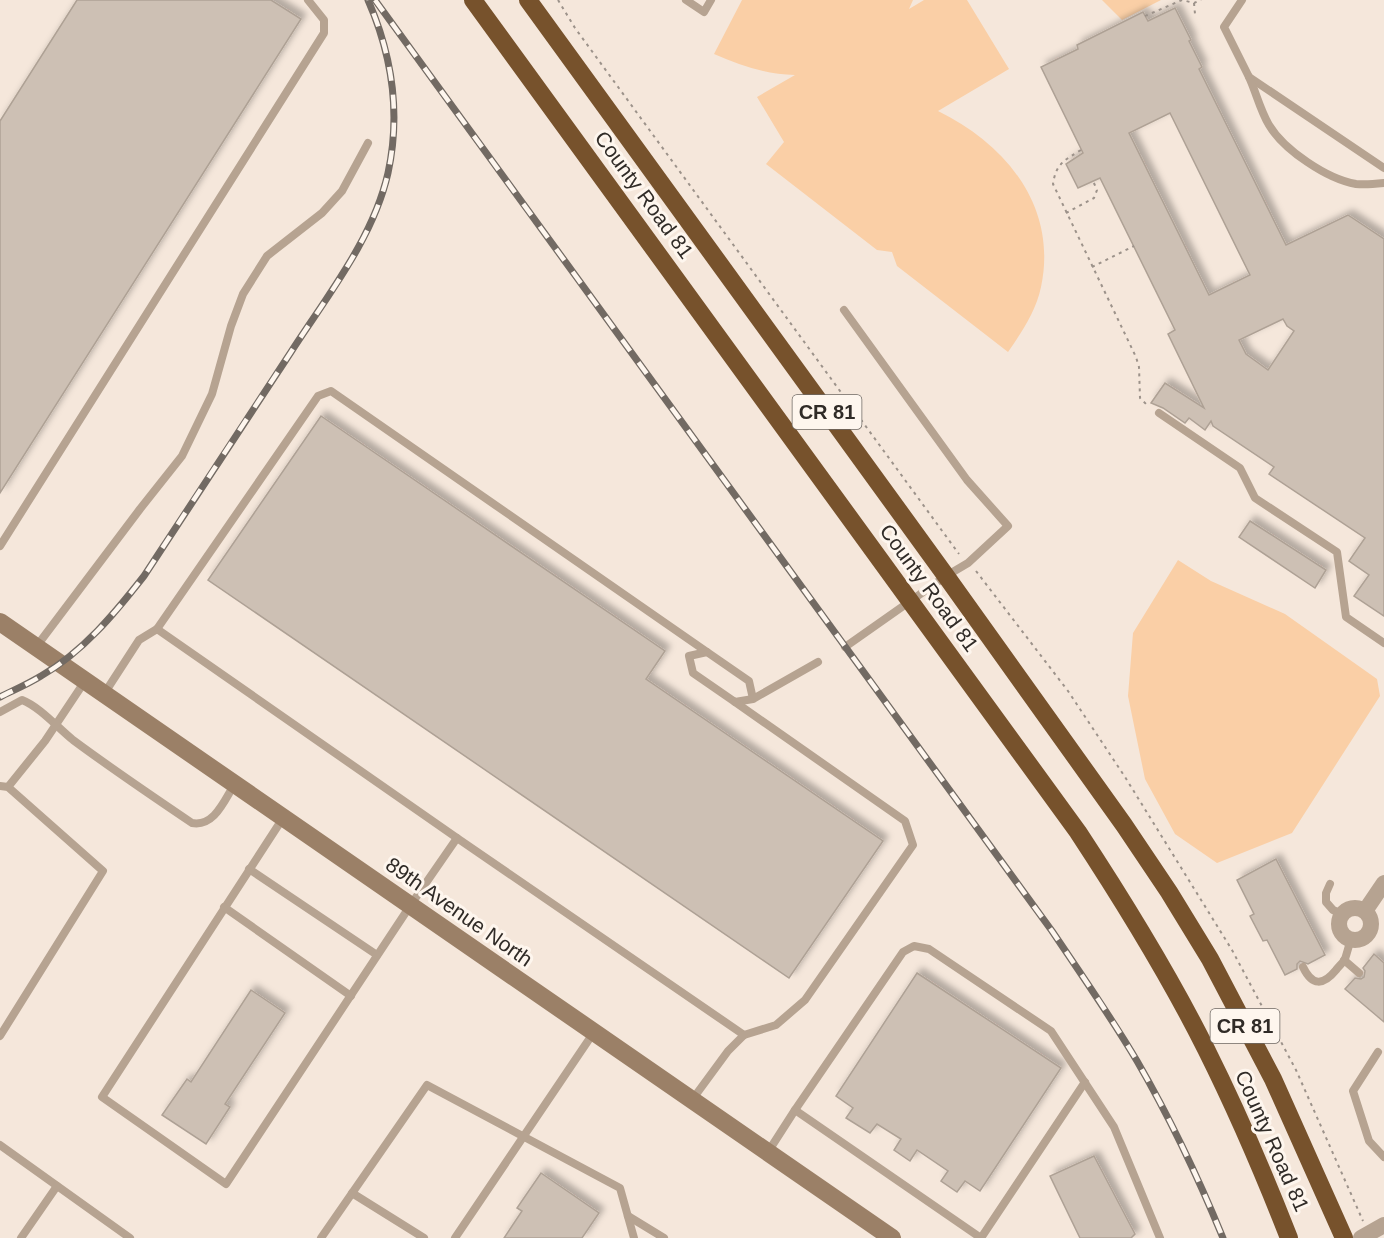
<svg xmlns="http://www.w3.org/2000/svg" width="1384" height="1238" font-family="Helvetica,sans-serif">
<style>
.green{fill:#facfa6}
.building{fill:#cdc0b4;stroke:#aea195;stroke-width:1.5;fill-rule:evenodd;filter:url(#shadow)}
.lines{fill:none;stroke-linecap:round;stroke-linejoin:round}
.path{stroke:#9c928a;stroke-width:2;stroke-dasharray:3 4.5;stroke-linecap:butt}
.lane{stroke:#b6a391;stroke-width:8}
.street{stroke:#b6a391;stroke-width:16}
.secondary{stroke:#9b8067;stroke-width:18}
.highway{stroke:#77522c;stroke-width:18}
.rail-casing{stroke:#726a63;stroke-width:7}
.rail{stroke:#fef6ee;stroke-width:4.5;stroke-dasharray:14;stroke-linecap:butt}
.labels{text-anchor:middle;stroke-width:6;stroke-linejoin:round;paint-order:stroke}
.shield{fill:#fef6ee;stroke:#6e6863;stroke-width:1.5}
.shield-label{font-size:20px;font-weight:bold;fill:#302b27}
.street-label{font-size:21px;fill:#302b27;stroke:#fef6ee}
</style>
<defs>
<filter id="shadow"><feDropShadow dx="5" dy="-5" stdDeviation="3" flood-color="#0004"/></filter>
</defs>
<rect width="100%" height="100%" fill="#f5e7db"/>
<g class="green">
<path d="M742,0h171l-4,9 15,-9h43l42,69 -71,42c68,33 120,96 103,176 -5,24 -19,45 -33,65l-111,-86 -5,-14 -15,-2 -111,-86 18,-22 -27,-45 38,-22c-29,-1 -54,-9 -81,-21z"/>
<polygon points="1102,0 1161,0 1122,20"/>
<polygon points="1178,560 1211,581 1285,614 1377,679 1380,696 1292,833 1217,863 1175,834 1145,779 1128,696 1133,633"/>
</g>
<g class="building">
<polygon points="77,0 271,0 301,19 0,493 0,121"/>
<path d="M1175,8l16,32 -2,1 13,26 -3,2 87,176 62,-30 36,24v377l-30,-20 15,-21 -20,-14 16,-23 -96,-64 5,-7 -61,-41 -2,-5 -6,9 -16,-12 -4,5 -22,-15 -12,-5 14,-20 39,25 -36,-74 7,-4 -75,-152 -22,10 -12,-24 17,-11 -42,-86 37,-18 -1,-4 66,-33 5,9zM1170,113l80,162 -41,20 -80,-162zM1283,319l4,7 7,5 -26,39 -22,-16 -7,-14z"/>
<polygon points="321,416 665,651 646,679 883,841 789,978 208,580"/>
<polygon points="1250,521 1326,570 1315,588 1239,537"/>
<polygon points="1276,859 1325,955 1308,964 1300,961 1297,964 1297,969 1285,975 1267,940 1263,941 1250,916 1254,914 1237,880"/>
<polygon points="1374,954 1384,963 1384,1022 1345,989 1355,978 1361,979 1364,977 1365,971 1363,968"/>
<polygon points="917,973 1061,1068 980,1191 965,1181 957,1192 941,1181 948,1171 917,1150 910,1161 894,1150 901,1139 877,1124 870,1133 846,1118 853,1108 836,1096"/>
<polygon points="251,990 285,1013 225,1104 230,1107 206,1144 162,1115 187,1079 191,1082"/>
<polygon points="1094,1156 1135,1234 1131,1238 1080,1238 1050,1176"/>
<polygon points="541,1173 599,1213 582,1238 504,1238 522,1211 517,1208"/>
</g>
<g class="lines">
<g class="path">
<polyline points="558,0 575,28 959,554"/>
<polyline points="1194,3 1195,14"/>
<polyline points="1145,16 1182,0 1194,3 1201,0"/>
<path d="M1081,150c-16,10 -25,13 -28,34l83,173 3,10 1,31 9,9"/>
<polyline points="1066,213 1094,198 1097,190 1093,181"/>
<polyline points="1092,267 1134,246"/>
<polyline points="976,571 1068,691 1125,777 1232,950 1296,1070 1363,1221"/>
</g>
<g class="lane">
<polyline points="686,0 704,12 711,0"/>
<polyline points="1242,0 1224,27 1249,77 1384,168"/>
<path d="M1249,77c7,15 11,33 20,48 15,25 58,54 87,59 9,1 19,0 28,-1"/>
<polyline points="844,310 967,480 1008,526 968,563 946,576 845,647"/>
<polyline points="1159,413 1240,468 1255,498 1337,552 1346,617 1384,643"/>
<polyline points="0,546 324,33 324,20 308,0"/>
<polyline points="157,629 318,396 331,391 707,652"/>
<polyline points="36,647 140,509 182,456 212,394 231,326 243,294 267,256 322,213 342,191 368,143"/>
<polyline points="104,694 139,640 157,629 457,838"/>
<polyline points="753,699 749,681 707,652 689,656 693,673 735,702 753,699 818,662"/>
<path d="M0,712l22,-12c18,7 36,28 51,40 39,29 79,56 119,83 22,4 32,-22 42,-38"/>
<polyline points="0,786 8,787 103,871 0,1036"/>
<polyline points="8,787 45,741 85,681"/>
<polyline points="283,818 102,1097 226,1184 410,906 457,838 744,1035"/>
<polyline points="249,869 377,955"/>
<polyline points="1330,884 1326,893 1326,902 1333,910 1342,914"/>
<polyline points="224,907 351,996"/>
<polyline points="1344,960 1359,973"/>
<path d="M1303,967c9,19 20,19 33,3 3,-4 7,-7 9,-11 2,-6 4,-14 6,-20"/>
<polyline points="1378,1052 1353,1091 1369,1141 1384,1157"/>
<polyline points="692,1100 728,1051 744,1035 776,1025 805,1000 913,845 905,821 735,702"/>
<polyline points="795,1110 903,952 914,946 929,949 1051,1031 1114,1127 1160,1238"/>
<polyline points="0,1145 130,1238"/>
<polyline points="768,1152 795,1110 981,1238"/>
<polyline points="352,1193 424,1238"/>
<polyline points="628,1216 664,1238"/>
<polyline points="21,1238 57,1186"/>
<polyline points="321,1238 427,1085 620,1188 634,1238"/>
<polyline points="455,1238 594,1032"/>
<polyline points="981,1238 1085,1082"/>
</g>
<g class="street">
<circle cx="1355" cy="924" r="16"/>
<polyline points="1365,911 1384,883"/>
<polyline points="1361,1238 1384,1225"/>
</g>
<polyline class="secondary" points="0,622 892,1238"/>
<g class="highway">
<path d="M473,0l605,832c46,70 91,143 128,217 31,62 58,125 83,189"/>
<polyline points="528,0 946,576 1124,825 1169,892 1210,959 1273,1079 1344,1238"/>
</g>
<g class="rail-casing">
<g id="rail">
<path d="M375,0l677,931c29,43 59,86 85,130 33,57 61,116 86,177"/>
<path d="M0,697c14,-7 28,-13 41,-21 42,-24 74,-63 103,-100 49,-75 98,-150 147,-224 36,-56 82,-113 97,-179 13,-60 4,-118 -20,-173"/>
</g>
</g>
<use href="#rail" class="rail"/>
</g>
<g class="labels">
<g class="shield">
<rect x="792.5" y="395" width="69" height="34" rx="4.5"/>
<rect x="1210.5" y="1009" width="69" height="34" rx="4.5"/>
</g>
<g class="shield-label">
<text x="827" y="419">CR 81</text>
<text x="1245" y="1033">CR 81</text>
</g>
<g class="street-label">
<text transform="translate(644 195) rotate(54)" y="7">County Road 81</text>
<text transform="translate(929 588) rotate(54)" y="7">County Road 81</text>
<text transform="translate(459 912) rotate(35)" y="7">89th Avenue North</text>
<text transform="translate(1272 1141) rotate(66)" y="7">County Road 81</text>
</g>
</g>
</svg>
